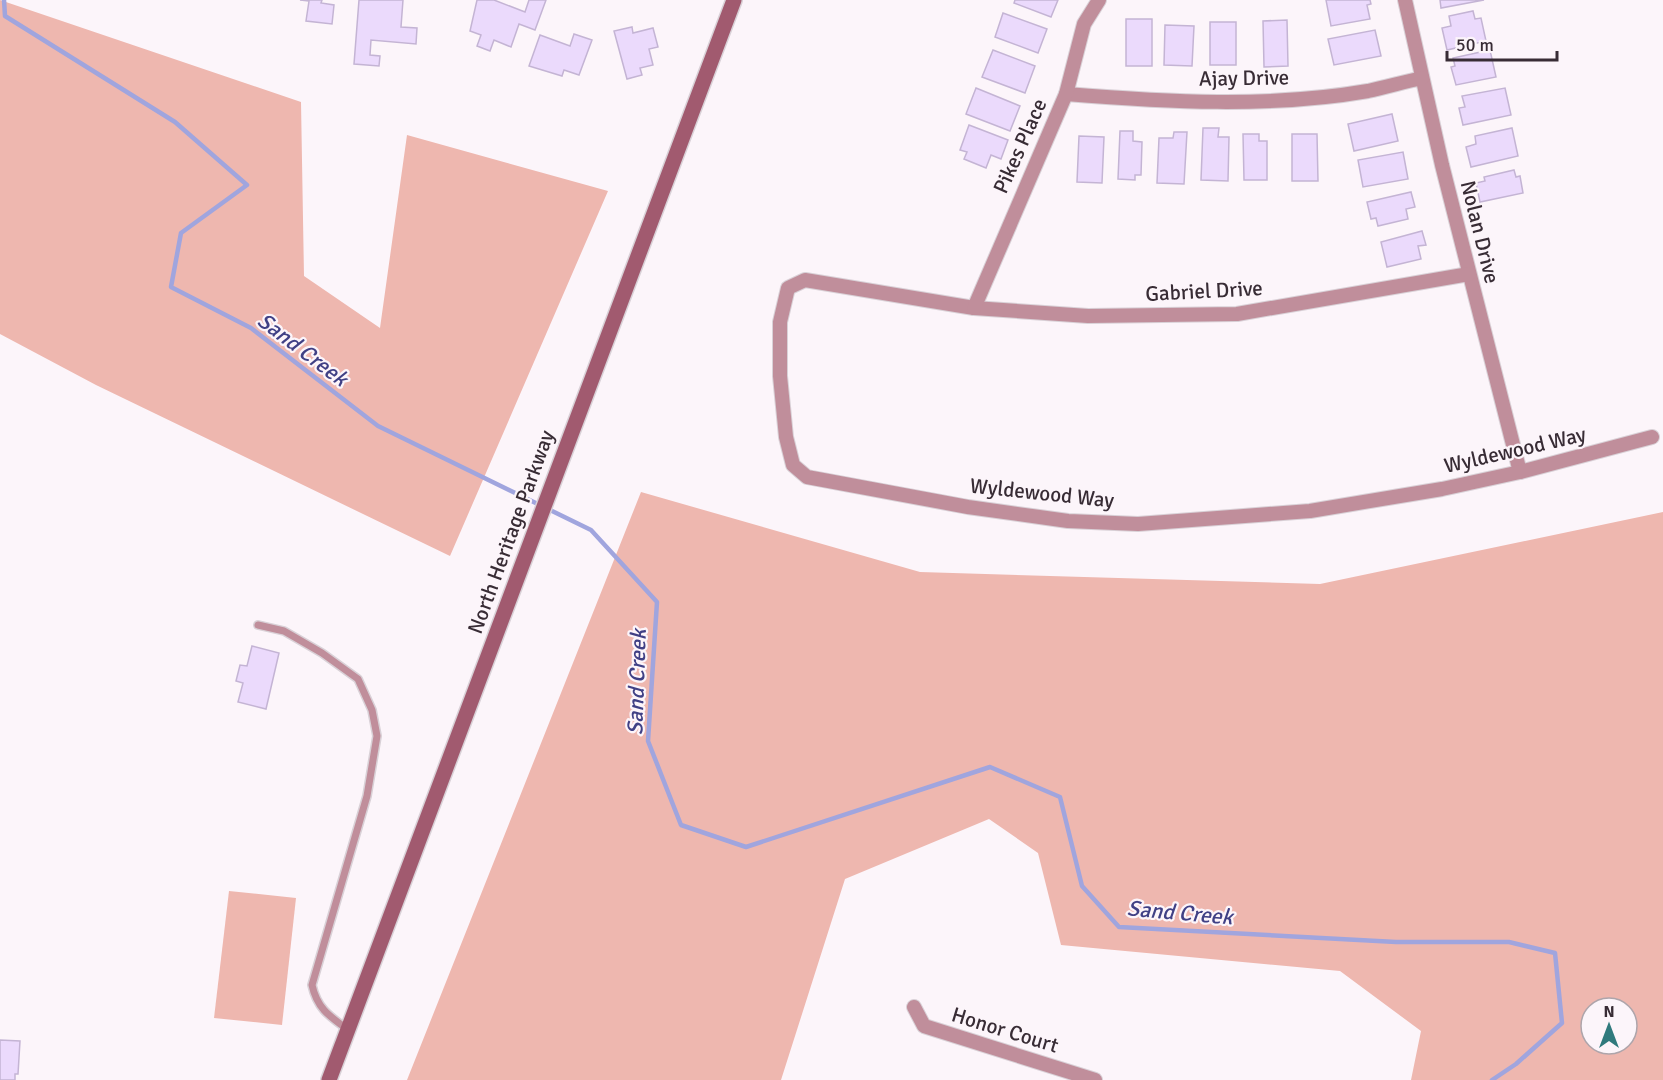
<svg xmlns="http://www.w3.org/2000/svg" width="1663" height="1080" font-family="Signika,sans-serif">
<style>
.green{fill:#eeb7af;fill-rule:evenodd}
.lines{fill:none;stroke-linecap:round;stroke-linejoin:round}
.stream{stroke:#a0a5de;stroke-width:4.5}
.building{fill:#ebdafc;stroke:#c4b4d4;stroke-width:1.5}
.service-casing{stroke:#d9d1d7;stroke-width:10}
.minor-casing{stroke:#d9d1d7;stroke-width:16}
.secondary-casing{stroke:#d9d1d7;stroke-width:18}
.service{stroke:#c08e9b;stroke-width:7}
.minor{stroke:#c08e9b;stroke-width:14}
.secondary{stroke:#a15a6f;stroke-width:15}
.labels{text-anchor:middle;stroke-width:4.5;stroke-linejoin:round;paint-order:stroke}
.street-label{font-size:21px;fill:#382c35;stroke:#fcf5fa}
.water-label{font-size:22px;font-style:italic;fill:#404085;stroke:#fcf5fa}
</style>
<rect width="100%" height="100%" fill="#fcf5fa"/>
<g class="green">
<polygon points="0,0 301,102 304,276 380,328 407,135 608,191 450,556 96,385 0,334"/>
<path d="M641,492l279,80 400,12 343,-72v568h-252l10,-49 -81,-60 -279,-26 -23,-92 -49,-34 -144,60 -64,201h-374zM1591,1008h36v36h-36z"/>
<polygon points="229,891 296,898 282,1025 214,1018"/>
</g>
<g class="lines">
<polyline class="stream" points="4,0 5,16 175,122 247,185 181,233 171,287 251,328 378,426 591,530 657,602 648,741 681,825 746,847 990,767 1060,797 1082,886 1119,927 1396,942 1509,942 1555,953 1562,1023 1516,1064 1492,1080"/>
</g>
<g class="building">
<polygon points="300,0 322,0 321,3 334,5 332,24 306,21 309,1"/>
<polygon points="359,0 403,0 401,27 417,28 416,44 371,40 370,55 380,56 379,66 354,64"/>
<polygon points="477,0 494,0 525,12 529,0 546,0 535,30 519,24 511,47 494,40 490,51 477,46 481,35 470,31"/>
<polygon points="1015,0 1058,0 1051,17 1014,3"/>
<polygon points="1326,0 1370,0 1371,4 1367,5 1370,19 1331,26"/>
<polygon points="1440,0 1484,0 1441,8"/>
<polygon points="1473,11 1475,19 1481,18 1486,41 1447,50 1442,28 1451,26 1449,16"/>
<polygon points="1003,13 1047,29 1038,53 995,37"/>
<rect x="1126" y="19" width="26" height="47"/>
<polygon points="1287,20 1288,66 1264,67 1263,21"/>
<rect x="1210" y="22" width="26" height="43"/>
<polygon points="1165,25 1194,26 1192,66 1164,65"/>
<polygon points="632,27 633,33 653,28 658,47 649,49 653,65 640,68 642,75 627,79 614,31"/>
<polygon points="1375,30 1381,56 1334,65 1328,39"/>
<polygon points="574,34 592,40 579,75 564,70 562,76 529,66 540,35 570,46"/>
<polygon points="993,50 1035,66 1025,93 982,77"/>
<polygon points="1490,50 1496,77 1456,85 1451,67 1455,66 1453,58"/>
<polygon points="976,88 1020,106 1010,131 966,114"/>
<polygon points="1505,88 1511,115 1463,125 1459,108 1465,107 1462,96"/>
<polygon points="1392,114 1398,141 1354,151 1348,124"/>
<polygon points="969,125 1008,140 1001,159 991,155 986,168 964,159 967,152 960,150"/>
<polygon points="1203,128 1219,128 1218,137 1229,137 1228,181 1201,180"/>
<polygon points="1512,128 1518,156 1471,167 1466,147 1476,144 1475,136"/>
<polygon points="1120,131 1133,131 1133,141 1142,142 1141,175 1135,175 1135,180 1118,179"/>
<polygon points="1174,132 1187,132 1184,184 1157,183 1159,138 1173,138"/>
<polygon points="1243,134 1259,134 1259,141 1267,141 1267,180 1244,180"/>
<polygon points="1292,134 1317,134 1318,181 1292,181"/>
<polygon points="1079,136 1104,137 1102,183 1077,182"/>
<polygon points="1403,152 1408,179 1363,187 1358,160"/>
<polygon points="1514,170 1516,177 1520,176 1523,193 1480,202 1476,183 1485,181 1484,177"/>
<polygon points="1411,192 1415,207 1406,209 1408,219 1378,226 1376,218 1371,219 1367,202"/>
<polygon points="1422,231 1426,245 1418,246 1421,259 1387,267 1381,242"/>
<polygon points="252,646 279,653 266,709 238,702 243,683 236,681 240,665 247,666"/>
<polygon points="0,1040 20,1041 18,1074 15,1074 15,1080 0,1080"/>
</g>
<g class="lines">
<g class="service-casing">
<path id="service" d="M258,625l26,6 38,22 36,26 14,31 5,26 -10,60 -55,189c5,23 17,31 35,44"/>
</g>
<g class="minor-casing">
<g id="minor">
<polyline points="1405,0 1442,165 1520,472"/>
<path d="M1066,94c99,8 204,14 302,-3 18,-4 36,-9 54,-13"/>
<polyline points="1469,274 1237,314 1088,316 974,308 805,280 788,288 780,322 780,376 786,437 793,465 807,477 968,507 1068,521 1138,524 1310,511 1442,489 1520,472 1652,437"/>
<polyline points="974,308 1066,94 1084,24 1099,0"/>
<polyline points="914,1007 924,1026 1095,1080"/>
</g>
</g>
<g class="secondary-casing">
<polyline id="secondary" points="329,1080 734,0"/>
</g>
<use href="#service" class="service"/>
<use href="#minor" class="minor"/>
<use href="#secondary" class="secondary"/>
</g>
<g class="labels">
<g class="street-label">
<text transform="translate(1244 78) rotate(-1)" y="7">Ajay Drive</text>
<text transform="translate(1020 146) rotate(-66)" y="7">Pikes Place</text>
<text transform="translate(1480 232) rotate(76)" y="7">Nolan Drive</text>
<text transform="translate(1204 291) rotate(-3)" y="7">Gabriel Drive</text>
<text transform="translate(1515 450) rotate(-13)" y="7">Wyldewood Way</text>
<text transform="translate(1042 493) rotate(6)" y="7">Wyldewood Way</text>
<text transform="translate(511 532) rotate(-70)" y="7">North Heritage Parkway</text>
<text transform="translate(1005 1030) rotate(17)" y="7">Honor Court</text>
</g>
<g class="water-label">
<text transform="translate(303 349) rotate(37)" y="8">Sand Creek</text>
<text transform="translate(636 682) rotate(-88)" y="8">Sand Creek</text>
<text transform="translate(1180 912) rotate(5)" y="8">Sand Creek</text>
</g>
</g>
<g transform="translate(1609 1026)"><circle r="28" fill="#fcf5fa" stroke="#aea5ab" stroke-width="1.5"/>
<path d="M0-4.5L10 22L0 15L-10 22Z" fill="#307a7d"/>
<text y="-9" font-size="16" font-weight="bold" text-anchor="middle" fill="#382c35">N</text>
</g>
<path d="M1447 51v9h110v-9" fill="none" stroke="#382c35" stroke-width="3"/>
<text x="1456" y="51" font-size="18" fill="#382c35" stroke="#fcf5fa" stroke-width="4.5" paint-order="stroke">50 m</text>
</svg>
